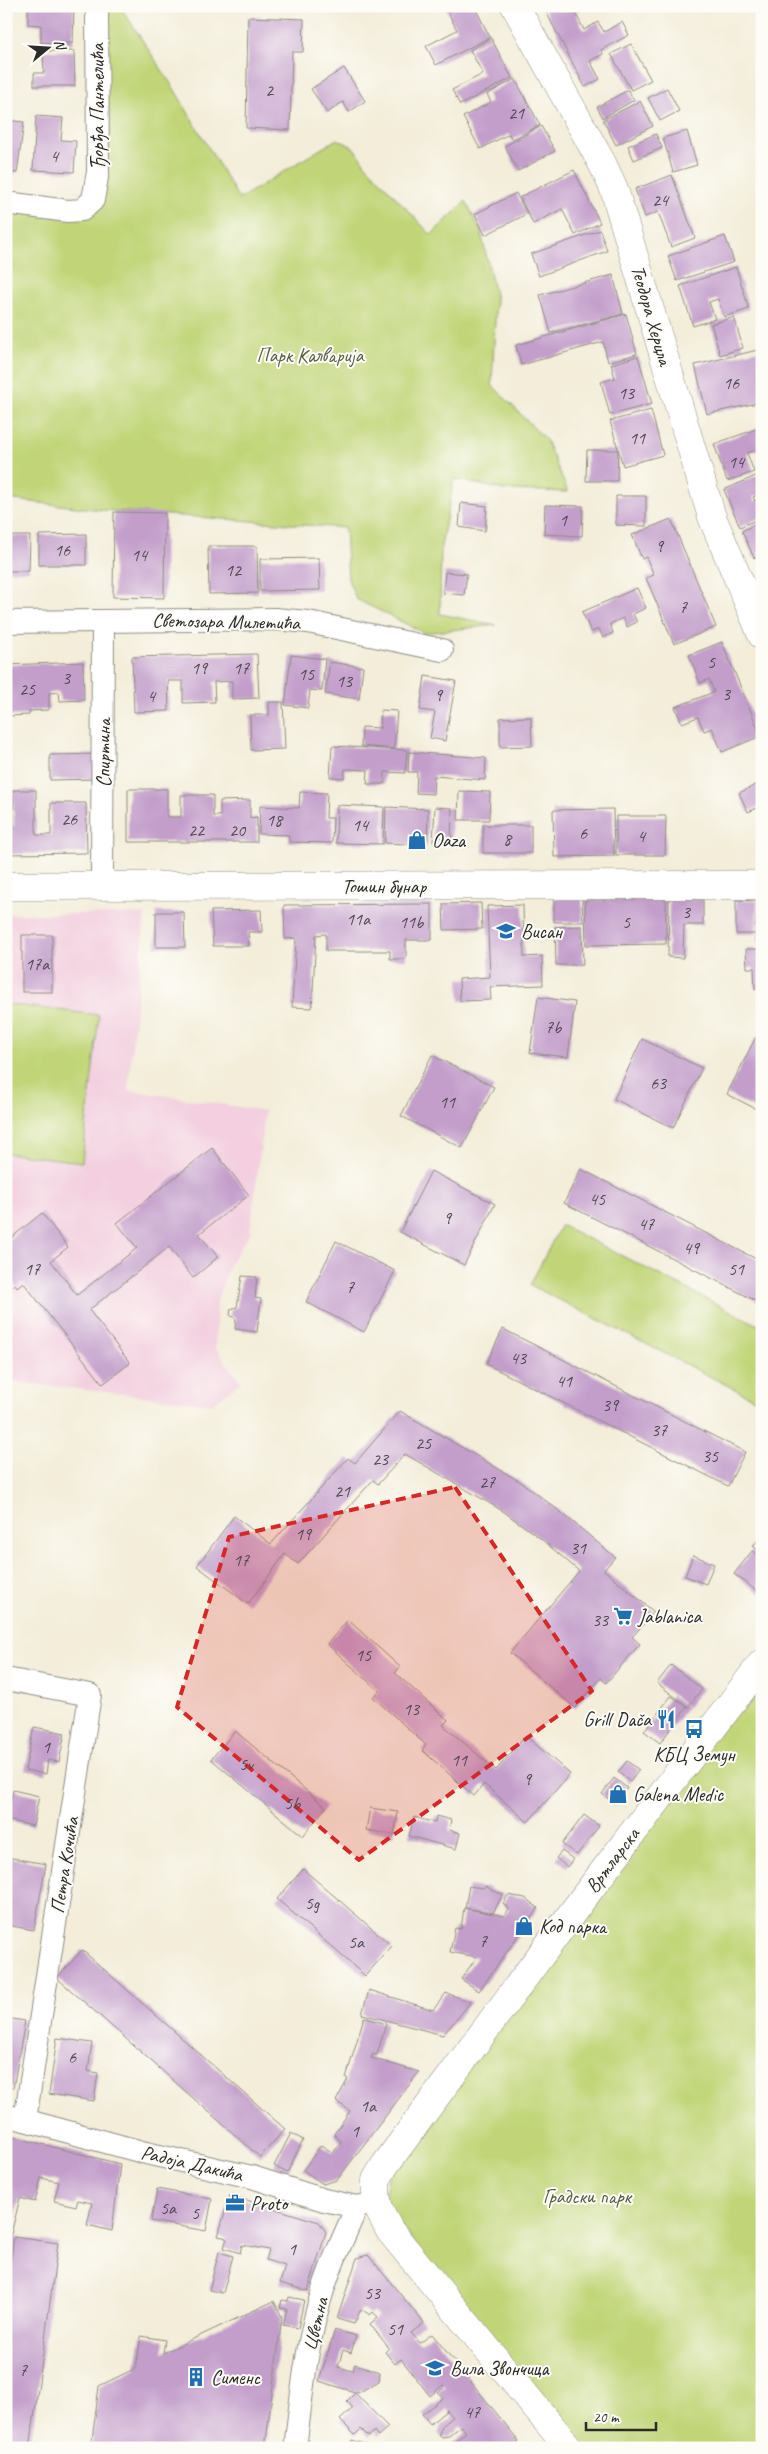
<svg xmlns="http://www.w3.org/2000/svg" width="768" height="2454" font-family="Caveat,sans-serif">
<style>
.built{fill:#f3cfdf}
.green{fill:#c1d578;stroke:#768052}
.building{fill:#c39ecb}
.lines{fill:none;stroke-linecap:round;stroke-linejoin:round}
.street-casing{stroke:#8f8c82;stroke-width:24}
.secondary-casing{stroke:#8f8c82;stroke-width:29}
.street{stroke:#fff;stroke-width:22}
.secondary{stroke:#fff;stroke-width:28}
.marked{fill:#d62828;fill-opacity:0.2;stroke:#d62828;stroke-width:4;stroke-dasharray:10 6;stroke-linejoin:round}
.labels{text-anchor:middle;stroke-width:4;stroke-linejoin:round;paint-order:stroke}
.number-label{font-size:18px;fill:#514853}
.street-label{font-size:20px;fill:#2b2b2b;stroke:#fdfcf7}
.park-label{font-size:20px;fill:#585e42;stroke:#fdfcf7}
.poi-label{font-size:20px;fill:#2b2b2b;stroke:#fdfcf7;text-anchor:start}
</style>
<rect width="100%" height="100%" fill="#fdfcf7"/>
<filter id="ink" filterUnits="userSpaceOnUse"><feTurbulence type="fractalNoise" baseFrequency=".02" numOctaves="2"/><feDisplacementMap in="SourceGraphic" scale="10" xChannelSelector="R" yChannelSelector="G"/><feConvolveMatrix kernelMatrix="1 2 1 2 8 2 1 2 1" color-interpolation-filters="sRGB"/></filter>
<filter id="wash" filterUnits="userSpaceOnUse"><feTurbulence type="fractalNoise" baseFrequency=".0096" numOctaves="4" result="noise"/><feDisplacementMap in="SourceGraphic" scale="20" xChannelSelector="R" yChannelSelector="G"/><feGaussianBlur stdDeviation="1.12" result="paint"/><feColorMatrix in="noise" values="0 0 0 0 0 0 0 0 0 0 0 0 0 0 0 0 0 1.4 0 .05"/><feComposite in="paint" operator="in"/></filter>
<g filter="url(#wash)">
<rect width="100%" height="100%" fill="#f3edd9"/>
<polygon class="built" points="6,914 145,914 128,1090 265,1111 250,1233 229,1265 217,1300 215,1347 241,1382 212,1404 6,1381"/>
<g class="green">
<polygon points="102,6 120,6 173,87 239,199 337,139 353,147 365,164 431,235 466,201 481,232 496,299 492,385 546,440 568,492 504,490 454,479 441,546 440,614 496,625 424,633 356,599 348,579 345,528 102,510 6,499 6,203 89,206"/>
<polygon points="6,1004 99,1015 82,1162 6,1153"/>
<polygon points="561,1225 762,1327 762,1403 530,1285"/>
<polygon points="762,1663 762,2448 569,2448 383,2202 389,2173"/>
</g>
<g id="blocks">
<g class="building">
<polygon points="28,6 74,6 73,43 41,43 41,25 28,24"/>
<polygon points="474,6 490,37 436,65 426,46 457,30 445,7"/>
<polygon points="543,6 585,6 575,12 584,30 598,22 604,32 622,22 629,35 601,50 603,54 590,61 600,79 585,87"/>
<polygon points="248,17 304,19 303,52 292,52 290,130 246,128"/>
<polygon points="491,38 512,78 460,105 452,90 483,74 470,50"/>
<polygon points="631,44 651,80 631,90 611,54"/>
<polygon points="43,51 74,51 75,86 34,86 34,73 44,73"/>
<polygon points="344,68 365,101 349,112 343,102 327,113 311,89"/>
<polygon points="515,79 540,125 512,140 509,134 480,149 463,117 491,102 487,94"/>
<polygon points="667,88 679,111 660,121 648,98"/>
<polygon points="628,90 634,100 603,118 597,107"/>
<polygon points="640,101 653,126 616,145 603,120"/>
<polygon points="36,116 63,118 61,140 76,141 74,172 33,170"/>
<polygon points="6,120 24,122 17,173 6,172"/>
<polygon points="541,126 555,151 518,171 505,146"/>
<polygon points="687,131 697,165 673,172 663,138"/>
<polygon points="656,134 662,148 634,160 628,146"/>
<polygon points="574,170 600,223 575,235 562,209 533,224 520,197"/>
<polygon points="672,175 695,238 671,247 658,212 645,217 635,189"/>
<polygon points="516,193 527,214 485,235 475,214"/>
<polygon points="600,230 607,251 539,276 531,254"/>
<polygon points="725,236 734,262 677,281 668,256"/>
<polygon points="736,267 749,309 724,317 718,299 709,302 715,319 693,326 680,286"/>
<polygon points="613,275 623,314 551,333 540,295"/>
<polygon points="626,314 637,354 608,362 603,342 521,365 516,345"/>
<polygon points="734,317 743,348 720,355 711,324"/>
<polygon points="762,349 762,402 707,414 695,365"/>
<polygon points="638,356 652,404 610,415 601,382 615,378 611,364"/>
<polygon points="651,410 663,455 623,466 610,421"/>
<polygon points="762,427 762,448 747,453 754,472 727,481 714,444"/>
<polygon points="587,450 618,450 617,481 586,481"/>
<polygon points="762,473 762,493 753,497 755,501 762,498 762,517 740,527 724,490"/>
<polygon points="616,496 646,496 646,526 616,525"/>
<polygon points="461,503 487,506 485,531 459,527"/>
<polygon points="545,505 583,506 582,536 544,534"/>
<polygon points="114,512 165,513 164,598 113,597"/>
<polygon points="671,519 716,627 674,644 646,578 654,575 646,557 642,559 632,535"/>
<polygon points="762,521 762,555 754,558 742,531"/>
<polygon points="86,534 86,565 39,565 39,535"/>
<polygon points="6,536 30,536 29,571 6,571"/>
<polygon points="208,546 257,546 258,593 209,594"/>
<polygon points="319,558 320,590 260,591 260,559"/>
<polygon points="445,572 467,574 464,595 443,593"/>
<polygon points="637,588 646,608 633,614 637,622 627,627 623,618 610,624 613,633 603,638 599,629 591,632 582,612"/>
<polygon points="722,642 761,736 722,752 712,728 704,731 698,717 682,723 675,707 714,692 709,679 700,683 689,655"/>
<polygon points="257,654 259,698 232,699 232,681 214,682 215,702 183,703 183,681 168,681 169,711 134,712 132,657"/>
<polygon points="291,655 325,659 322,691 310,690 308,708 285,705"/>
<polygon points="83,662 84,700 60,701 59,692 49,693 49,710 29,711 29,715 8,716 6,665"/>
<polygon points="330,662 363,667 359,699 325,694"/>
<polygon points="425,676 456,681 445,741 430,738 435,712 420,710"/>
<polygon points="269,702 283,702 285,749 251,750 250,715 269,715"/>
<polygon points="381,710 397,711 394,749 361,746 362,727 380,728"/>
<polygon points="531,717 532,746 500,747 500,718"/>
<polygon points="332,746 407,750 405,773 385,772 384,784 367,784 368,770 345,769 344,778 330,777"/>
<polygon points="409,752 486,758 485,780 434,776 433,794 416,793 417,772 408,772"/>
<polygon points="99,754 99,779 50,780 50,755"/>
<polygon points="762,782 762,806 748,812 739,793"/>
<polygon points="128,789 167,789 167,817 181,817 181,795 213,795 213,816 220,816 220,801 250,800 250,818 257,817 257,842 128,842"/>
<polygon points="13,790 36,790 36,835 51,835 51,803 86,803 87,853 6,854 6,826 14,826"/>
<polygon points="459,791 490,792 489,820 458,820"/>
<polygon points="300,792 327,793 326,818 333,818 332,843 289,842 289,835 259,834 260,806 299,808"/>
<polygon points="337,805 384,807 383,844 336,843"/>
<polygon points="386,807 428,809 427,845 385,843"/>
<polygon points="435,807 452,808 451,843 433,842"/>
<polygon points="613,809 614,856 554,857 553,810"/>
<polygon points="616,816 666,816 665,855 616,855"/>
<rect x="483" y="825" width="48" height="28"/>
<polygon points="554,898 582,898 583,922 554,922"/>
<polygon points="666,899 666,944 586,945 585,900"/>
<polygon points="669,899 703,900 703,925 684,925 683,958 668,957"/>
<polygon points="736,900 757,901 756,934 736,934"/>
<rect x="758" y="900" width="4" height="42"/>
<polygon points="481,903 482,929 444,930 443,904"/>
<polygon points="432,904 432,940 406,940 406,959 390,959 390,951 326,951 326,934 316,935 312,1008 292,1007 296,938 285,939 284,905"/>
<polygon points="523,905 524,957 542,956 543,985 490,987 491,1000 460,1001 459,979 490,977 487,906"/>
<polygon points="261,910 262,932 248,932 249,946 213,946 211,911"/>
<polygon points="156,912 184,912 185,947 156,947"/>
<polygon points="582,926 583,965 556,965 555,927"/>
<rect x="22" y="935" width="30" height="57"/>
<polygon points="746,949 762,949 762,989 755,989 754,968 747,968"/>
<polygon points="538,997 575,1002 568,1057 530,1053"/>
<polygon points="756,1037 762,1040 762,1112 727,1094"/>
<polygon points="642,1039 702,1068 673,1128 614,1099"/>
<polygon points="432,1055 494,1087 462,1148 401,1116"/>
<polygon points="212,1148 249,1195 199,1234 218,1257 193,1278 169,1247 89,1310 130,1363 103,1384 23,1282 17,1287 15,1284 6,1290 6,1242 42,1213 68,1247 51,1261 77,1295 137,1248 117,1223"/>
<polygon points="581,1169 762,1262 762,1304 564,1203"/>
<polygon points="431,1171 495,1204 464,1265 400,1232"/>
<polygon points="336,1241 395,1271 364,1332 306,1302"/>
<polygon points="242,1276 257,1277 255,1298 261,1299 257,1332 235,1329 236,1319 230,1315 231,1309 237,1307"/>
<polygon points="503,1329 745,1452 728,1486 486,1364"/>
<polygon points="400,1411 521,1482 562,1513 615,1557 604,1570 654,1612 632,1637 640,1644 606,1683 601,1678 575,1708 510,1653 579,1571 540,1538 503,1511 405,1454 378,1484 373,1480 298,1564 285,1554 248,1604 197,1566 234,1516 271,1544 348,1458 355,1463"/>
<polygon points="762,1535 762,1553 753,1546"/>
<polygon points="752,1551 762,1558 762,1595 734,1574"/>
<polygon points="693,1555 714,1564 706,1584 685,1576"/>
<polygon points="348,1620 400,1667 395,1673 448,1720 443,1725 496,1770 526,1736 570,1774 528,1822 484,1784 474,1796 422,1750 426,1745 373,1697 379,1691 327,1644"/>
<polygon points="671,1665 702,1689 688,1707 657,1683"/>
<polygon points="671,1696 687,1707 660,1743 644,1731"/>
<polygon points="34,1727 65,1733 59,1762 48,1760 46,1774 25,1770"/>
<polygon points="235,1731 326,1807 303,1836 211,1759"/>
<polygon points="6,1756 10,1757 7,1773 6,1773"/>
<polygon points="627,1761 639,1770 630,1782 618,1772"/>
<polygon points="614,1778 627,1788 615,1804 602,1794"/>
<polygon points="13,1790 39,1796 33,1826 7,1820"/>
<polygon points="370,1808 398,1812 394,1835 366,1830"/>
<polygon points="584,1815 599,1826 577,1855 562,1844"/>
<polygon points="436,1816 451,1820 449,1830 460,1833 456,1849 409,1836 414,1817 435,1823"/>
<polygon points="562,1851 573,1859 567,1867 556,1858"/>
<polygon points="6,1857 46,1864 34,1930 6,1925"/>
<polygon points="303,1869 392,1946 365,1976 277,1899"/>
<polygon points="469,1886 483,1888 486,1886 493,1891 503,1894 493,1913 465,1908"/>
<polygon points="508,1895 525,1898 538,1908 479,1991 461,1979 477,1957 450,1952 455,1928 461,1929 464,1908 504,1916 509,1909 503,1904"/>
<polygon points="82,1950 285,2129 260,2157 57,1978"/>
<polygon points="369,1990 433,2010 446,1993 471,2002 443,2035 362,2014"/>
<polygon points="364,2017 386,2024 377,2055 373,2054 371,2058 419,2072 337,2180 323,2184 303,2170 321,2145 333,2153 341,2142 334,2134 350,2111 336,2101 348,2079 346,2078"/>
<polygon points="6,2018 25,2021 13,2088 6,2087"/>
<polygon points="57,2038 92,2043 88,2071 98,2073 94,2101 49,2094"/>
<polygon points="291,2133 303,2140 287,2173 274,2166"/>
<polygon points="6,2135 120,2164 112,2231 87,2225 92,2203 78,2200 76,2206 54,2201 59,2182 41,2178 35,2202 20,2198 11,2234 6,2233"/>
<polygon points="157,2189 212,2199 206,2231 151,2221"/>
<polygon points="230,2195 319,2222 326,2232 308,2291 280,2283 285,2266 266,2260 269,2250 242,2245 240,2253 224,2248 227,2238 218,2236"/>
<polygon points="14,2237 58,2243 30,2448 6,2448 6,2293"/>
<polygon points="219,2252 233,2256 223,2293 209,2290"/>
<polygon points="368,2255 424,2323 411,2333 420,2343 432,2334 519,2441 511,2448 451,2448 449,2446 466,2432 461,2426 449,2436 442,2437 439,2434 442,2426 453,2417 447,2410 430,2424 422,2414 443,2398 438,2392 445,2387 443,2385 430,2396 401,2359 395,2364 385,2352 389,2348 370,2324 378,2317 373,2312 370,2315 361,2309 354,2324 337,2319 357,2258"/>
<polygon points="289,2297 304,2300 298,2328 283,2325 287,2309 280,2308 282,2300 288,2301"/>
<polygon points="274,2301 282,2317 265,2448 91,2448 99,2386 136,2368 141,2336 165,2340 163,2353"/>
<polygon points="335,2330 356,2336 351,2353 343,2350 338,2367 353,2371 355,2364 380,2372 379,2381 358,2393 319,2381"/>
<polygon points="355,2393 388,2427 378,2436 374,2431 369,2437 361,2429 355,2435 340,2420 353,2408 347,2401"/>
<polygon points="352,2440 374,2447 374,2448 349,2448"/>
</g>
</g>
</g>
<g filter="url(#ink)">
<use href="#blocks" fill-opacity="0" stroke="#8f8c82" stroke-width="1"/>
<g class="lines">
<g class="street-casing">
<g id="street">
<polyline points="6,203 68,211 82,210 93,200 98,172 97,6"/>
<polyline points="6,622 275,619 308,622 442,650"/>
<polyline points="102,886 103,621"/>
<polyline points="6,1679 90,1695 25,2120"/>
<polyline points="6,2115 146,2153 252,2177 324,2200 357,2207 377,2203"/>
<path d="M295,2448c6,-46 10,-92 22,-137 9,-36 25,-71 40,-104"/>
</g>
</g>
<g class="secondary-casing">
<g id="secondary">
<polyline points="515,6 603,165 614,189 712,517 762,635"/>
<polyline points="6,886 762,885"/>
<polyline points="569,2448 390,2231 380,2212 376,2196 376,2180 385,2165 581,1901 762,1663"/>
</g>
</g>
<use href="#street" class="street"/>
<use href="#secondary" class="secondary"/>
</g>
</g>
<path class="marked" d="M455,1487l137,204 -233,169 -182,-153 52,-170z"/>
<defs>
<g id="shop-bare" transform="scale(1.5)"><path d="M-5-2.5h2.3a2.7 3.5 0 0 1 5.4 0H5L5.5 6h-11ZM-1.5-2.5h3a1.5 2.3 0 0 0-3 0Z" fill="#1f6fb2" stroke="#fdfcf7" stroke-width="2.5" paint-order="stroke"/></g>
<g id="school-bare" transform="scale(1.5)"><path d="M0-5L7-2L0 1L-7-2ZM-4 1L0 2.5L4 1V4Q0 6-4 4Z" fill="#1f6fb2" stroke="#fdfcf7" stroke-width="2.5" paint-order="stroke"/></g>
<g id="supermarket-bare" transform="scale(1.5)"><path d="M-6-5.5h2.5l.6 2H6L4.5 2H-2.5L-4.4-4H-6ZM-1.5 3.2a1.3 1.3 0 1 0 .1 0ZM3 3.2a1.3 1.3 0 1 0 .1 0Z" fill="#1f6fb2" stroke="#fdfcf7" stroke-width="2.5" paint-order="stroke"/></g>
<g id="restaurant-bare" transform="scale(1.5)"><path d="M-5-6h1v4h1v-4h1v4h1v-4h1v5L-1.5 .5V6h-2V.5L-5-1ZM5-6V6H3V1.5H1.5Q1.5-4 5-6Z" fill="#1f6fb2" stroke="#fdfcf7" stroke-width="2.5" paint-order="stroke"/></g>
<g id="bus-bare" transform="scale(1.5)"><path d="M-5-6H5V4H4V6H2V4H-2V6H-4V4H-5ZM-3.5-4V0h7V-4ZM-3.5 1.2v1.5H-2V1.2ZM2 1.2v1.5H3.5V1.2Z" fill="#1f6fb2" stroke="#fdfcf7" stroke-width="2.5" paint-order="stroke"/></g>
<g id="office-bare" transform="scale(1.5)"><path d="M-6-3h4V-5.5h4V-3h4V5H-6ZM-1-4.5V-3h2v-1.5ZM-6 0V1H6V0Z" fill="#1f6fb2" stroke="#fdfcf7" stroke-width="2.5" paint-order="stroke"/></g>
<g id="building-bare" transform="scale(1.5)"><path d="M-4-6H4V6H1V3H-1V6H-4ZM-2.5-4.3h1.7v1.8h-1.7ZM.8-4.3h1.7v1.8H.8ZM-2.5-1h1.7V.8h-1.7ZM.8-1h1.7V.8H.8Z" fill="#1f6fb2" stroke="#fdfcf7" stroke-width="2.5" paint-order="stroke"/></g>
</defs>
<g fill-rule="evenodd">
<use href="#shop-bare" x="417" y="840"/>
<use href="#school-bare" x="506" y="931"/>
<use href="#supermarket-bare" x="623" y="1616"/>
<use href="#restaurant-bare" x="666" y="1719"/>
<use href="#bus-bare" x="694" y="1729"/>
<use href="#shop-bare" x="618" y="1794"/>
<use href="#shop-bare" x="524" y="1926"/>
<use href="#office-bare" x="235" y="2203"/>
<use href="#school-bare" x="435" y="2368"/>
<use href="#building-bare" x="196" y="2377"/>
</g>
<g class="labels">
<g class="number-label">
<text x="269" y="96">2</text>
<text x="516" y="119">21</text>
<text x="54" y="162">4</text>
<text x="660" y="206">24</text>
<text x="731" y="389">16</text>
<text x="626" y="399">13</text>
<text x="637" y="444">11</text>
<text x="736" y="468">14</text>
<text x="563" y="526">1</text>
<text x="659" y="552">9</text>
<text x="62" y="556">16</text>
<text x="139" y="561">14</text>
<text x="233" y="576">12</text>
<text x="683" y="613">7</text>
<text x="711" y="668">5</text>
<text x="199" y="674">19</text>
<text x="241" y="674">17</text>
<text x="306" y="680">15</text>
<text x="66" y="684">3</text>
<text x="344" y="687">13</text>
<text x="27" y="695">25</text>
<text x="726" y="700">3</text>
<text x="438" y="701">9</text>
<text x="151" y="702">4</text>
<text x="69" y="825">26</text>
<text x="274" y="826">18</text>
<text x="360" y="831">14</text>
<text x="196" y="836">22</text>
<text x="237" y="836">20</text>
<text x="583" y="839">6</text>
<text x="641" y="842">4</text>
<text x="507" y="845">8</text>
<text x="686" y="918">3</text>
<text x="358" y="925">11a</text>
<text x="411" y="928">11b</text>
<text x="626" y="928">5</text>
<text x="37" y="970">17a</text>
<text x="553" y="1033">7b</text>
<text x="658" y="1089">63</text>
<text x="447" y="1108">11</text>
<text x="597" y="1205">45</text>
<text x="447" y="1224">9</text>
<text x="646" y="1230">47</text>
<text x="691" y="1254">49</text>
<text x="32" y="1275">17</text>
<text x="736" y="1275">51</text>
<text x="350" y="1293">7</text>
<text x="518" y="1364">43</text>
<text x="564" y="1387">41</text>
<text x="610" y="1411">39</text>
<text x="659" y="1436">37</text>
<text x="423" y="1449">25</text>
<text x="710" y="1462">35</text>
<text x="380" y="1465">23</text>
<text x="487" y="1488">27</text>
<text x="342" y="1497">21</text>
<text x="303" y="1540">19</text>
<text x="578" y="1554">31</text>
<text x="241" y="1566">17</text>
<text x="600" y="1626">33</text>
<text x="363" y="1661">15</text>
<text x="411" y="1715">13</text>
<text x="46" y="1753">1</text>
<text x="459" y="1766">11</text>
<text x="246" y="1770">5v</text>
<text x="527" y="1785">9</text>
<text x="292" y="1809">5b</text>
<text x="312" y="1909">5g</text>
<text x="483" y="1947">7</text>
<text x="356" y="1948">5a</text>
<text x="72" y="2063">6</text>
<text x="368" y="2112">1a</text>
<text x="355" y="2137">1</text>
<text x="168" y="2214">5a</text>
<text x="195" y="2219">5</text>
<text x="292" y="2255">1</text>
<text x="372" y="2299">53</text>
<text x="395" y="2335">51</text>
<text x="23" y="2376">7</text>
<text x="472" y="2418">47</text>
</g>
<g class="street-label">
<text transform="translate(97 107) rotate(-90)" y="7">Ђорђа Пантелића</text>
<text transform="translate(652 315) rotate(74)" y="7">Теодора Херцла</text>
<text transform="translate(226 621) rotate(1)" y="7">Светозара Милетића</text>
<text transform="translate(103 753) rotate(-90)" y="7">Спиртина</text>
<text x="384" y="893">Тошин бунар</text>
<text transform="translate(612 1860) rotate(-53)" y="7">Вртларска</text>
<text transform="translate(64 1865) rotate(-81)" y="7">Петра Кочића</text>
<text transform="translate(192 2163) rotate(13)" y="7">Радоја Дакића</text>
<text transform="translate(315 2324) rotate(-76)" y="7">Цветна</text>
</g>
<g class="park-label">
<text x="310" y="362">Парк Калварија</text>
<text x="587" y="2203">Градски парк</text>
</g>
<g class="poi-label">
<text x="432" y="847">Oaza</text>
<text x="521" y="938">Висан</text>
<text x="638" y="1623">Jablanica</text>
<text x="651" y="1726" text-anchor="end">Grill Dača</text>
<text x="694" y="1761" text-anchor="middle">КБЦ Земун</text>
<text x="633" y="1801">Galena Medic</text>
<text x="539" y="1933">Код парка</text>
<text x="250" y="2210">Proto</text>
<text x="450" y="2375">Вила Звончица</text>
<text x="211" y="2384">Сименс</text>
</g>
</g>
<rect width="768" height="2454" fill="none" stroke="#fdfcf7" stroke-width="25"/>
<g transform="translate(48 48) rotate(72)" stroke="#fdfcf7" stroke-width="4" paint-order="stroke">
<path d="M0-4L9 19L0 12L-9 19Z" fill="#2b2b2b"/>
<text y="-8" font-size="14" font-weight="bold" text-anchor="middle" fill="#2b2b2b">N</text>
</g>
<path d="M586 2422v8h70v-8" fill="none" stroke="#2b2b2b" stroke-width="2.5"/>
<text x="593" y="2422" font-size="15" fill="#2b2b2b" stroke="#fdfcf7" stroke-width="4" paint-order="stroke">20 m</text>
</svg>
